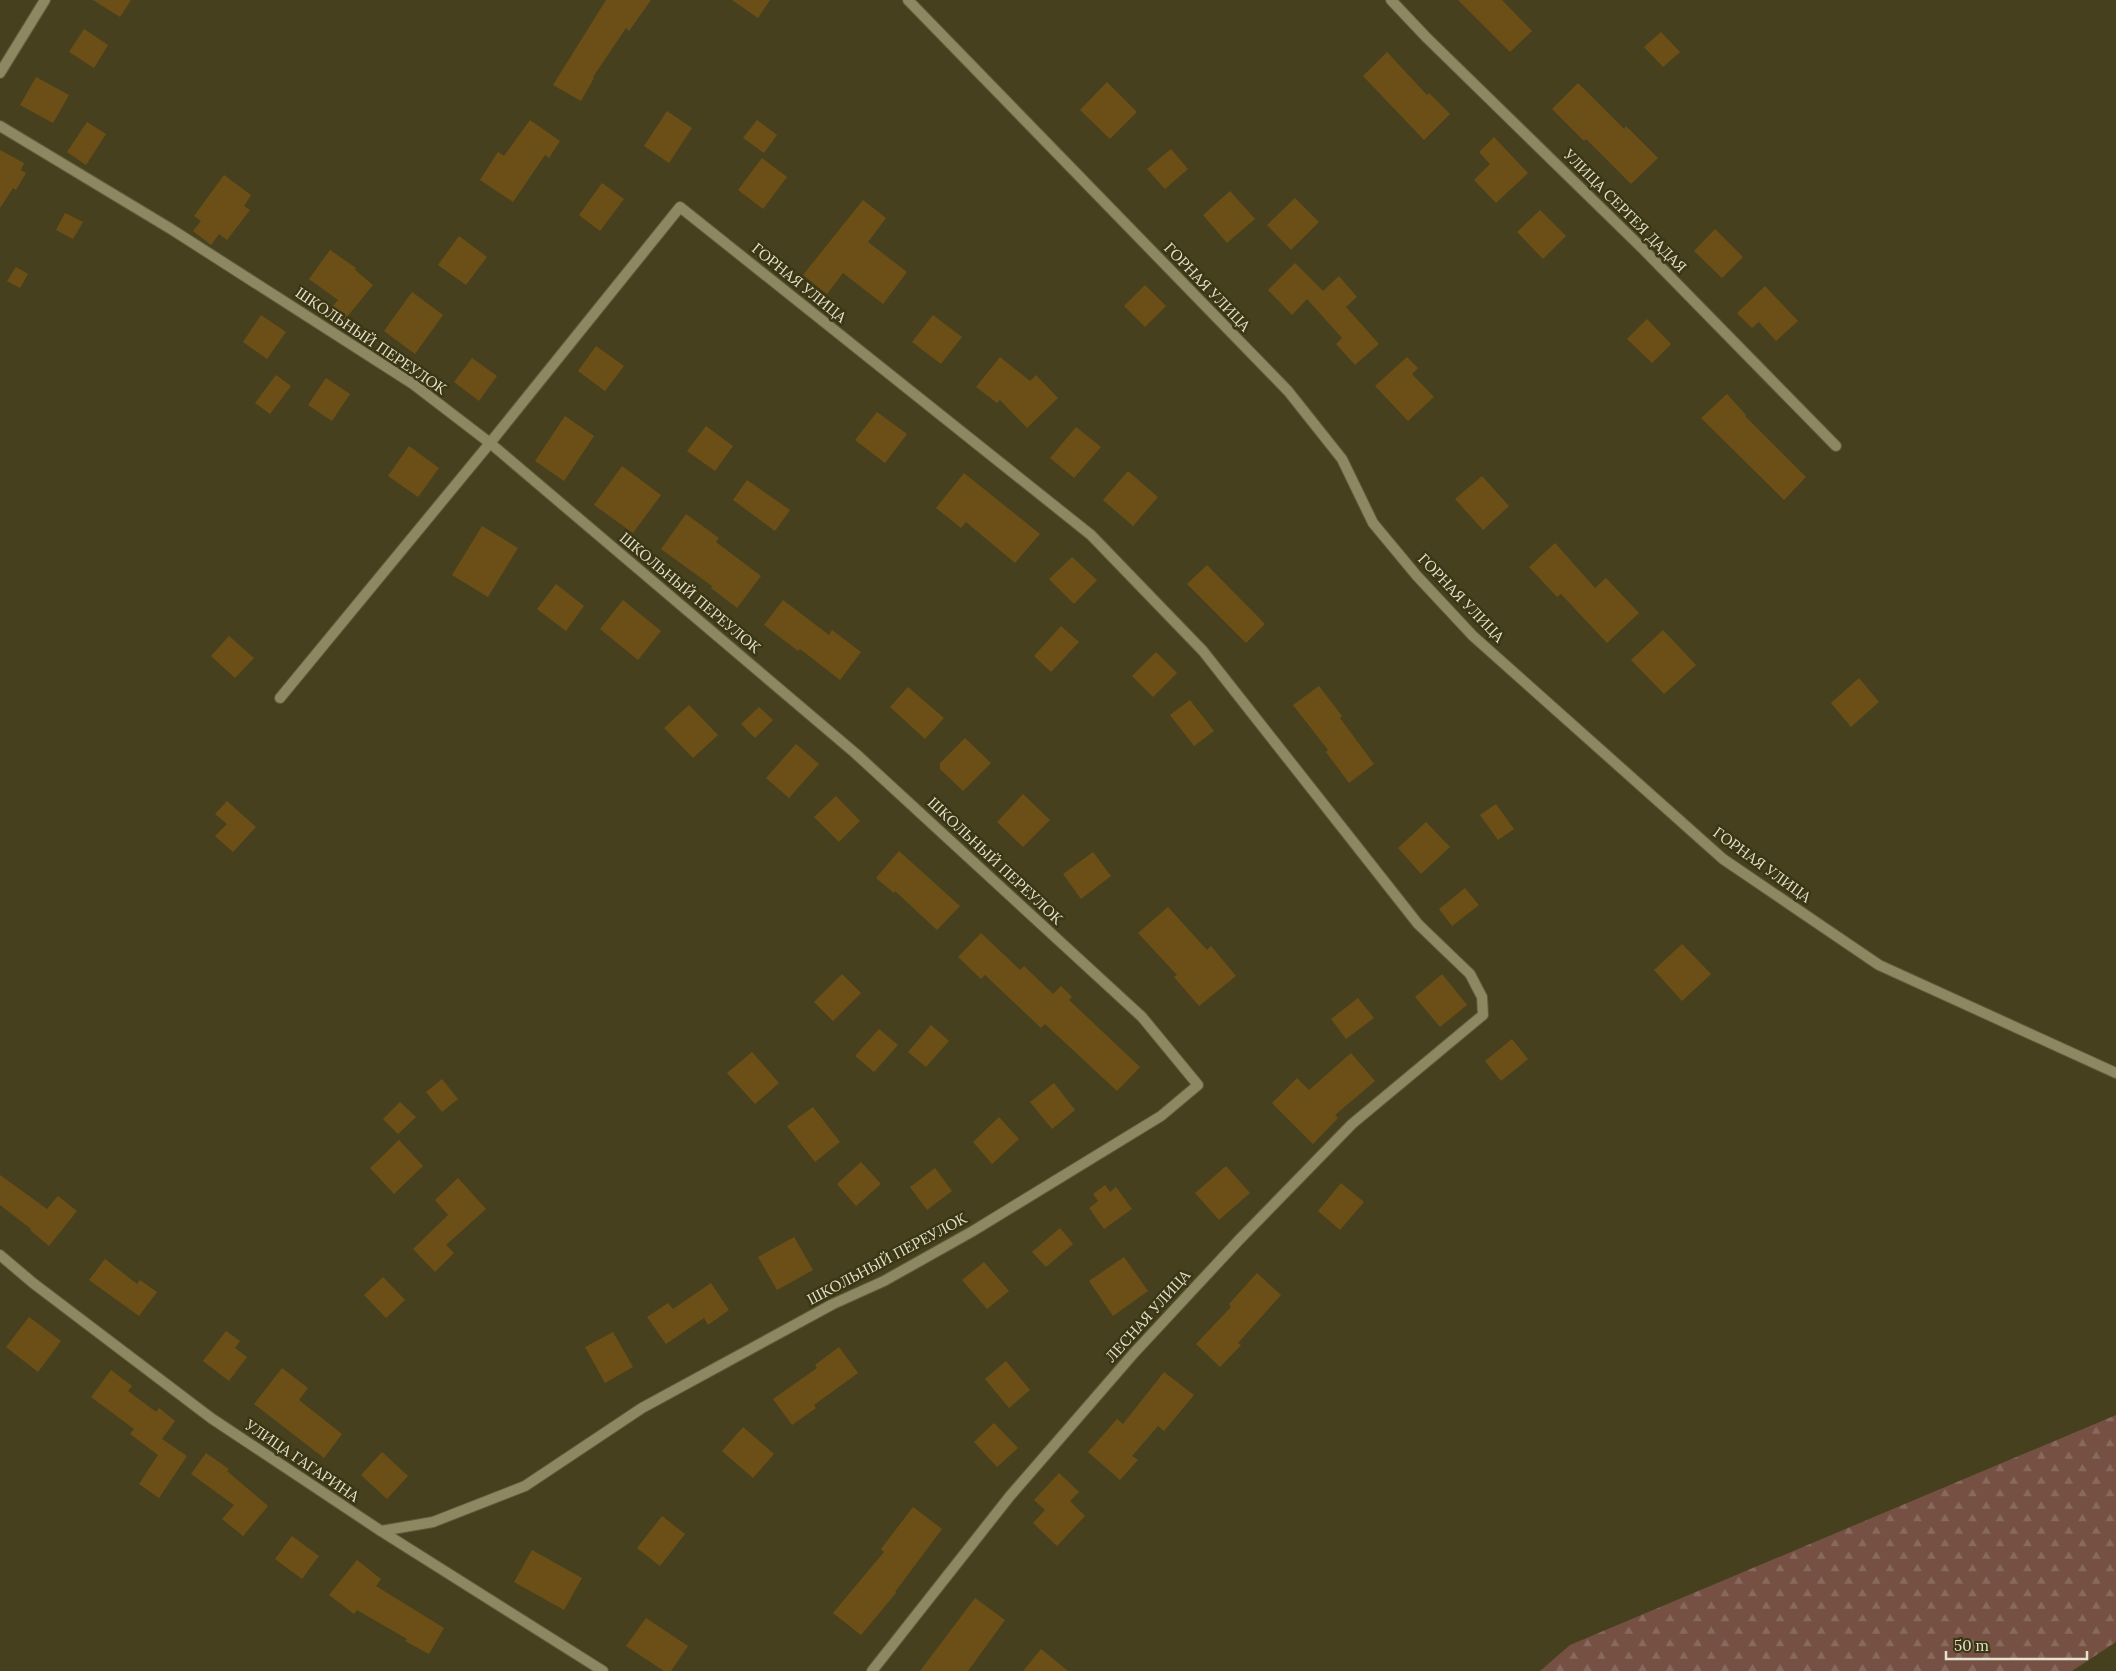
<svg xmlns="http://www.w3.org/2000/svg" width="2116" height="1671" font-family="Lora,serif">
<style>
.forest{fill:url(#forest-firs)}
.building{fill:#6c4f17}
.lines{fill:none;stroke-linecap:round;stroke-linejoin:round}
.street-casing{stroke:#605c3c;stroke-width:12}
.street{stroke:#8d8762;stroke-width:10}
.labels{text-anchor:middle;stroke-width:5;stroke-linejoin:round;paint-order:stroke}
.street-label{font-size:15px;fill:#e5e3cf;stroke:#3b3613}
</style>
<defs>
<pattern id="forest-firs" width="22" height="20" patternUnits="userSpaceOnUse" patternTransform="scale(1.25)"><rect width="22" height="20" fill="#755043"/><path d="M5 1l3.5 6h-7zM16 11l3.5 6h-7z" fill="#88695d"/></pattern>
</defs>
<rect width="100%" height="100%" fill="#46401e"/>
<polygon class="forest" points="2116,1415 2116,1642 2072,1671 1540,1671 1570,1645"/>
<g class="building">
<polygon points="93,0 131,0 120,17"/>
<polygon points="606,0 651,0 629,31 626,28 593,77 594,78 581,101 553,85"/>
<polygon points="732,0 770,0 758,18"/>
<polygon points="1458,0 1502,0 1532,31 1510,52"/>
<polygon points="84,29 108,45 94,68 69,52"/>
<polygon points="1661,32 1680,52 1663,67 1644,47"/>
<polygon points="1387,52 1427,95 1429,93 1450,114 1424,140 1363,76"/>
<polygon points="36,77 69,95 53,123 20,105"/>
<polygon points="1107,82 1137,112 1110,139 1080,110"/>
<polygon points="1578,83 1624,129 1626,126 1658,158 1631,184 1586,139 1584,141 1552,109"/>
<polygon points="667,111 692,128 669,163 644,146"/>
<polygon points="530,120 560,141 549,158 545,155 513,202 480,180 498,152 504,156"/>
<polygon points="757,120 777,135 764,153 743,138"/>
<polygon points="87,122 106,134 86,165 67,152"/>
<polygon points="1494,137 1528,173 1496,203 1474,180 1490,164 1479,152"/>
<polygon points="1171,149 1188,169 1165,189 1147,169"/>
<polygon points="0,150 24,163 21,170 26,173 16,190 13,188 0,208"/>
<polygon points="762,158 787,177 763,209 738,190"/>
<polygon points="224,175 251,195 244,206 250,210 227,240 219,234 211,245 193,231 201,221 194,216"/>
<polygon points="602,183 624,199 600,231 579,215"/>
<polygon points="1230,191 1255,219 1227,243 1203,215"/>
<polygon points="1295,198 1319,222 1291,250 1267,225"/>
<polygon points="863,200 886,218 868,242 907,272 883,304 843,273 827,294 803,275"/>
<polygon points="1540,210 1566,236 1543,259 1517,232"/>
<polygon points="65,213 83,222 73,239 56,230"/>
<polygon points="1715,229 1743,257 1722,278 1694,251"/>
<polygon points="459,236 487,257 466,285 438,265"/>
<polygon points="330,250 356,268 355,270 373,285 338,328 324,317 338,300 309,279"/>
<polygon points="1295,263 1323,291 1339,276 1357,297 1346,307 1379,344 1355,365 1336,344 1342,338 1307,299 1292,315 1268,290"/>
<polygon points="16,267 28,274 20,288 7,281"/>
<polygon points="1145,285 1166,306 1145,327 1124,306"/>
<polygon points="1765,286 1798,321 1776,341 1759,322 1752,328 1737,313"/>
<polygon points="412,292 443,315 415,354 384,331"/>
<polygon points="261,315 286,332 267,359 243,342"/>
<polygon points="933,315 962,337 941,364 912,342"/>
<polygon points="1647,319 1671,344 1652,363 1627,339"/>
<polygon points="596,346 624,366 605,391 578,371"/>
<polygon points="1000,357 1030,381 1036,375 1058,398 1027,428 1000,400 997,403 976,387"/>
<polygon points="1407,357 1418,368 1412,374 1434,397 1408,421 1375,386"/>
<polygon points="472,358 497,376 479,401 454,382"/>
<polygon points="276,375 291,386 270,414 255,403"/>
<polygon points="326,378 350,394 332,421 308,405"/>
<polygon points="1727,394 1746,415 1745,416 1806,477 1784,500 1701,418"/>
<polygon points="877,412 907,434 885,463 855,440"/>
<polygon points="565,416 594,436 564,481 535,461"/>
<polygon points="706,426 733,446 715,471 687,451"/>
<polygon points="1076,427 1101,447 1074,478 1050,458"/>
<polygon points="409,446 439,468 418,497 388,476"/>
<polygon points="622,466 661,495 633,533 594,505"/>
<polygon points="1128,471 1158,497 1133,526 1103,500"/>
<polygon points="964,473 1040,534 1015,563 966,522 961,528 936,508"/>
<polygon points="1482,476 1509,506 1483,530 1455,499"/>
<polygon points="747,480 790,510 775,531 733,500"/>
<polygon points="686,514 719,538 716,542 761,576 737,608 711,588 712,586 661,549"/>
<polygon points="482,526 518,548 488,597 452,575"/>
<polygon points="1555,543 1595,588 1606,578 1639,613 1607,643 1561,594 1557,597 1529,567"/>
<polygon points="1072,557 1097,580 1074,604 1049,579"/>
<polygon points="1207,565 1265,624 1246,643 1187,584"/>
<polygon points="556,584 584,606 566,631 537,609"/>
<polygon points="623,600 661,631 638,660 600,629"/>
<polygon points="783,600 829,635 832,630 861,652 840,680 800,649 798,651 764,625"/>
<polygon points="1061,626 1079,642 1051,672 1034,656"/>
<polygon points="1663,630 1696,665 1664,694 1631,660"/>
<polygon points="229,636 254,658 235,678 211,656"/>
<polygon points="1156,652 1177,673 1153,697 1132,676"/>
<polygon points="1859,678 1879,702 1851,727 1831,703"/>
<polygon points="1319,686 1342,716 1340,718 1374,764 1349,783 1326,752 1328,750 1293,705"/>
<polygon points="908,687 944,718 925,739 890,707"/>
<polygon points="1190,700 1214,731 1194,746 1170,715"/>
<polygon points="689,705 718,735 693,758 664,728"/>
<polygon points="759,707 773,720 755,738 741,724"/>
<polygon points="965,738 991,763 963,791 940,769 940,763"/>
<polygon points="796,744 819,764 789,798 766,778"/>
<polygon points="1023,794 1050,820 1023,847 997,822"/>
<polygon points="836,796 860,821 839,842 814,817"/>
<polygon points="227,801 256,827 233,852 215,836 227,824 215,814"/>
<polygon points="1496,804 1514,829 1498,840 1480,815"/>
<polygon points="1426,822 1450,847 1421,874 1398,848"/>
<polygon points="899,851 960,906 937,930 895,891 894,893 876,878"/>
<polygon points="1093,852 1111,876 1081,899 1063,874"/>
<polygon points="1465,888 1479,905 1452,926 1439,909"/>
<polygon points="1168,907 1207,950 1211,946 1236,976 1199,1006 1174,977 1177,975 1138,933"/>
<polygon points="981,933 1020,970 1024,966 1053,994 1061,986 1072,997 1069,1000 1140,1067 1117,1091 1045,1024 1041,1028 985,975 981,979 958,957"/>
<polygon points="1682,944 1711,974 1682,1001 1654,970"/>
<polygon points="842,974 861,993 833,1021 814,1002"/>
<polygon points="1442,974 1467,1005 1440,1027 1415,997"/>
<polygon points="1358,998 1374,1018 1346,1039 1331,1019"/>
<polygon points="931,1025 949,1041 926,1067 908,1052"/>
<polygon points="879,1029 898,1045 874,1072 855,1056"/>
<polygon points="1512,1039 1528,1059 1501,1081 1485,1061"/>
<polygon points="752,1052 779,1083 755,1104 727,1073"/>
<polygon points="1351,1053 1375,1081 1335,1115 1338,1118 1313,1144 1272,1103 1297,1078 1309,1090"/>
<polygon points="442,1079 458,1099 442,1112 426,1092"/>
<polygon points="1054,1083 1075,1110 1052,1129 1030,1102"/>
<polygon points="400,1102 416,1117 398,1134 383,1119"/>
<polygon points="813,1107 840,1142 815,1162 787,1126"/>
<polygon points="999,1117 1019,1139 992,1164 973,1142"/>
<polygon points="399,1140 423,1166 394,1194 370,1168"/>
<polygon points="861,1162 881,1184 856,1206 837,1184"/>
<polygon points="1226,1166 1250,1193 1219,1220 1195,1193"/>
<polygon points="935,1168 952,1191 927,1210 910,1187"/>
<polygon points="0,1175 47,1209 58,1196 77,1211 49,1246 30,1230 31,1229 0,1205"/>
<polygon points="458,1178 486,1209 446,1245 454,1253 435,1272 413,1249 448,1215 435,1200"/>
<polygon points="1341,1183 1364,1202 1340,1230 1318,1211"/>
<polygon points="1105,1185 1110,1192 1116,1187 1132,1209 1104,1229 1089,1208 1098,1201 1093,1194"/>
<polygon points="1060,1228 1073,1244 1046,1267 1032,1252"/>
<polygon points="794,1237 813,1270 777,1290 758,1257"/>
<polygon points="1124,1257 1148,1291 1113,1316 1089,1281"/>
<polygon points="105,1259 137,1284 140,1280 157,1292 139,1316 89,1280"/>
<polygon points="984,1262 1009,1291 987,1309 962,1280"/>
<polygon points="1257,1273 1281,1295 1238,1343 1241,1345 1220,1367 1196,1344 1231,1307 1229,1304"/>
<polygon points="383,1277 405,1300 386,1318 364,1295"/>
<polygon points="711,1283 729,1310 708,1325 704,1318 666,1344 647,1317 668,1303 673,1309"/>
<polygon points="29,1317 61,1341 38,1372 6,1347"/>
<polygon points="226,1331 240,1341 235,1348 247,1357 229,1381 203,1361"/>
<polygon points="613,1332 633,1367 605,1383 585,1347"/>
<polygon points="839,1347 858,1373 814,1405 816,1408 792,1425 773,1399 817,1368 815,1365"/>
<polygon points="1006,1361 1030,1390 1009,1408 985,1379"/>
<polygon points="282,1368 308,1388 299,1400 342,1434 324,1458 254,1404"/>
<polygon points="111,1370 132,1386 128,1391 156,1412 159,1408 175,1421 162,1439 187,1456 159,1498 139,1484 158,1455 130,1434 134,1429 91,1397"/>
<polygon points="1164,1372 1194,1395 1164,1431 1158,1426 1132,1456 1138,1460 1120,1480 1088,1452 1117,1419 1123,1424"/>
<polygon points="994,1423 1018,1448 997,1467 974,1442"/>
<polygon points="743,1427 774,1454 753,1478 722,1451"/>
<polygon points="382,1452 408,1476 387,1499 361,1475"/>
<polygon points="206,1453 229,1469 227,1471 268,1506 243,1536 222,1519 234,1505 191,1474"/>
<polygon points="1059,1473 1079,1492 1070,1501 1085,1516 1057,1546 1033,1523 1045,1510 1034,1500"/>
<polygon points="913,1507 942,1529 895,1592 896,1593 861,1635 833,1613 884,1552 881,1549"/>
<polygon points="662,1516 685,1534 660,1566 637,1548"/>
<polygon points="292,1536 319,1556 302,1579 275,1559"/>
<polygon points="532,1550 582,1578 564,1610 514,1582"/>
<polygon points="357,1560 381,1579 376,1586 444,1628 429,1654 405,1641 407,1639 357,1610 354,1614 329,1595"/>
<polygon points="975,1598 1005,1620 968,1671 920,1671"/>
<polygon points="646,1618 688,1646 671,1671 664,1671 626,1646"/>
<polygon points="1041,1649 1068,1671 1023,1671"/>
</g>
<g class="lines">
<g class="street-casing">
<g id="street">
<polyline points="908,0 1288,391 1342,459 1373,523 1417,576 1473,636 1723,859 1879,965 2116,1073"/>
<polyline points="1391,0 1426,37 1643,249 1836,446"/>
<polyline points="0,73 45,0"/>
<polyline points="0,126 171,229 413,384 490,443 855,753 1142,1017 1198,1085 1161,1116 973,1231 884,1281 833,1304 642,1408 525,1486 433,1522 381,1531"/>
<polyline points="280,698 490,443 680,207 1091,535 1203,651 1418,924 1470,974 1482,997 1483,1015 1352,1124 1239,1240 1134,1353 1010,1496 872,1671"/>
<polyline points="0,1255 33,1283 211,1418 381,1531 603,1671"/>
</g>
</g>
<use href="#street" class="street"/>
</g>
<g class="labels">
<g class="street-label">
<text transform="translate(1625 211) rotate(45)" y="5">УЛИЦА СЕРГЕЯ ДАДАЯ</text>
<text transform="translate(799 283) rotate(39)" y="5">ГОРНАЯ УЛИЦА</text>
<text transform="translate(1207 287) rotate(46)" y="5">ГОРНАЯ УЛИЦА</text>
<text transform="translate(371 341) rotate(34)" y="5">ШКОЛЬНЫЙ ПЕРЕУЛОК</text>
<text transform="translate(690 593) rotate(40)" y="5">ШКОЛЬНЫЙ ПЕРЕУЛОК</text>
<text transform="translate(1461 598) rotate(46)" y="5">ГОРНАЯ УЛИЦА</text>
<text transform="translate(995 861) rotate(43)" y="5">ШКОЛЬНЫЙ ПЕРЕУЛОК</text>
<text transform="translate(1762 865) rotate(36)" y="5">ГОРНАЯ УЛИЦА</text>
<text transform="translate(887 1259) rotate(-28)" y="5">ШКОЛЬНЫЙ ПЕРЕУЛОК</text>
<text transform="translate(1148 1316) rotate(-48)" y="5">ЛЕСНАЯ УЛИЦА</text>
<text transform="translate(302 1461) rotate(34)" y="5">УЛИЦА ГАГАРИНА</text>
</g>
</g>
<path d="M1946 1651v8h141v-8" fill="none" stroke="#e5e3cf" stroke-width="2.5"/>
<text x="1954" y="1651" font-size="15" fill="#e5e3cf" stroke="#3b3613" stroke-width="4" paint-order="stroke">50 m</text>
</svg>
